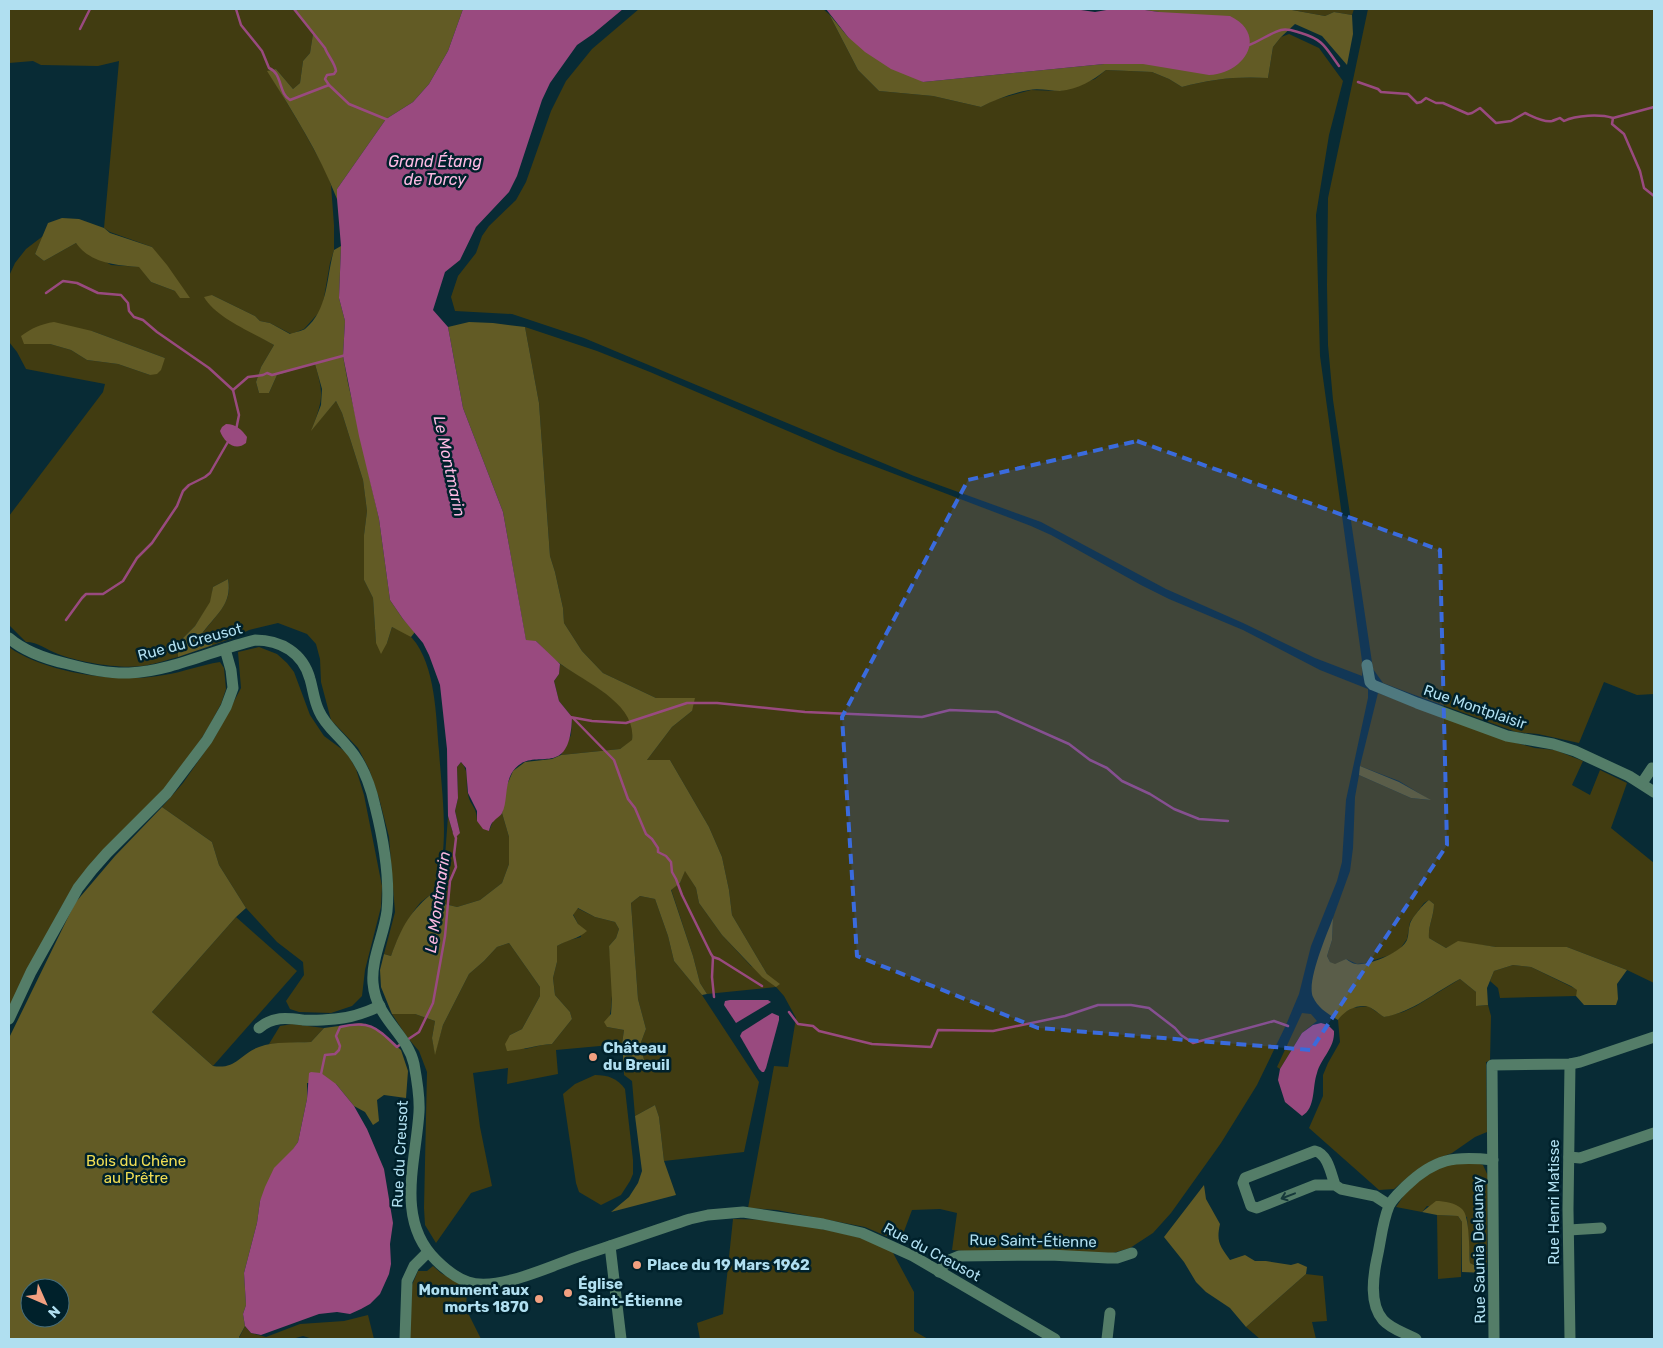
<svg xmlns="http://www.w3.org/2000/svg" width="1663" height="1348" font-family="Rubik,sans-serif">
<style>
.green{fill:#413c11;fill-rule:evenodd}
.forest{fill:#625b25;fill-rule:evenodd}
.water{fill:#994a7f}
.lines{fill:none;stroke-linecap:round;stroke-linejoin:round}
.stream{stroke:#994a7f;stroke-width:2.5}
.minor{stroke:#547d68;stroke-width:11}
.oneway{stroke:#15383a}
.marked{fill:#3a6bdd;fill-opacity:0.2;stroke:#3a6bdd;stroke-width:4;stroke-dasharray:10 6;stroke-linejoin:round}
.poi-dot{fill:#f2a080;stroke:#00212b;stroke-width:2}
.labels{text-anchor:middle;stroke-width:5;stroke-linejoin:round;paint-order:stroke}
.street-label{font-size:15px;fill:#b0dff0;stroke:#00212b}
.poi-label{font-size:15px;font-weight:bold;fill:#b0dff0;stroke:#00212b;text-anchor:start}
.park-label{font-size:15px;fill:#efdd54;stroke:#00212b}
.water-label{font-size:16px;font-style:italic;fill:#fcb9e2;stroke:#00212b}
</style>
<rect width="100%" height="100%" fill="#082b35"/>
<g class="green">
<path d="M9,9h285l19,25 -3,19 -7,8 -3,22 -7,6 -17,-20 -8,2 34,57 25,45 4,12 3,40v25l-4,13 -8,46 -18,20 -13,5 -21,-11 -10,-2 -5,-5 -43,-21 14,22 48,28 -13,22 -5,15 3,11h10l8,-18c14,-3 23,-9 38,-11 9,31 8,35 -3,65l24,-28 6,12 21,67 4,31 -3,24v45l9,18 3,45h11l5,-16c6,3 16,6 20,11 24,27 24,80 27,113 3,45 11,93 -3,136 -2,7 -11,11 -16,16 -13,16 -22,34 -29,53l-7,-2 11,-42 -6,-75 -10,-39 -10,-29 -11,-21 -27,-28 -10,-38 -1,-23 -4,-15 -9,-10 -29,-11 -29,7 -16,8 -20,7 -12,-10c12,-17 33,-32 27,-56l-15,8 -2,15 -16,24 -18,18 1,13c-12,3 -25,8 -37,9 -23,3 -62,-4 -83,-12 -11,-4 -20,-12 -32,-12l-17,-17v-109l94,-124 2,-8 -79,-15 -9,-17 -8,-10v-66l6,-13 11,-14 17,-13 -8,18 9,7 32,-18 35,22 29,2 11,15 24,9 -23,-44 -42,-15 -6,-4 15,-167 -21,5 -57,-1 -8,-4 -24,2zM92,331l73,27 -15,17 -32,-11 -31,-4 -16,-10 -21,-6z"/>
<path d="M639,9h184l6,5 29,56 21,21 54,5 48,11 13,-7 37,-10 29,1 35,-12 11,-9 46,2 17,7 13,8c28,-8 57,-11 86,-9l5,-31 8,-10 8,-3 30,14 24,33 -14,54 -13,80 4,141 43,312 -1,8 -47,-18 -72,-35 -77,-34 -125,-67 -127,-46 -330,-138 -72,-24 -57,-3 -4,-14 7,-21 18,-23 6,-17 7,-10 27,-26 10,-18 25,-71 15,-30 26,-32z"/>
<polygon points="1210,9 1354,9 1352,15 1334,12 1325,16 1292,10 1252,11"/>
<polygon points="1368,9 1654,9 1654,694 1637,695 1604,682 1579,743 1538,734 1516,732 1412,694 1383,683 1373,669 1333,400 1328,345 1327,285 1328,198"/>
<polygon points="525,327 597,351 650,372 837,452 1031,526 1051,535 1141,585 1169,599 1243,630 1320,670 1368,689 1368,698 1346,800 1342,862 1337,881 1311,946 1299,994 1286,1025 1257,1085 1221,1143 1171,1213 1153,1233 1130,1248 1113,1253 964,1251 952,1250 957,1213 940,1209 912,1210 900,1242 865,1227 777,1210 748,1208 774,1066 788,1067 796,1018 784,996 776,987 707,994 700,983 693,956 671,889 680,883 685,870 696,888 699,903 722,935 751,966 767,974 732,915 729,890 722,857 709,827 670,760 647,760 672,727 692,711 656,698 603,673 582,651 564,623 563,608 555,572 550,556 539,403"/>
<path d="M9,647c35,26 112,37 155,28 20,-3 36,-10 56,-13l4,6 2,21 -5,15 -13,24 -23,36 -24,31 -86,89 -15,25 -51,98z"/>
<polygon points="259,647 277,654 287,663 294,672 310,715 324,736 347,753 356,769 364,795 382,886 381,907 365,970 362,996 352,1006 331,1013 299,1012 290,1009 286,1001 304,975 303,962 277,942 246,908 219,865 212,842 162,807 183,783 215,737 241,688 238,652"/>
<path d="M560,664c21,13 53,30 68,51 5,7 6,17 4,26l-12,8 -59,6 10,-20 1,-18 -13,-16 -5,-20 5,-7z"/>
<path d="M1378,693l127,47 30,8 20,2 28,11 -11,24 18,10 10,-25 27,13 -16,45 43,35v120l-27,-13 -60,-23h-71l-38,-5 -12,6 -17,-10c-1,-12 5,-22 5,-34l-5,-4 -5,3 -14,19 -3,17 -7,10 -10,6 -25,8 -8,1 -11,-5 -11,6 -5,-3 -3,-6 5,-16 1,-22 17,-47 3,-23 2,-51 4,-22 52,23 19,2 -31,-19 -39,-15z"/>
<path d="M461,762c9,10 4,19 7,32 2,12 9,12 9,27l12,10 4,-10 9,-8 7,24v27l-7,19 -22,17 -23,7 -12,-3 -6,-8 5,-26 4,-54 5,17h7l-5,-22 3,-13 -1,-31z"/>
<polygon points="640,896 655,899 668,936 674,961 702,995 759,1082 744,1152 664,1161 659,1117 655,1105 635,1116 632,1081 624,1075 624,1069 645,1063 640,1045 646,1029 638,999 631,903"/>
<path d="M577,908l18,9 20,5 4,7 -3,9 -7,8c3,27 6,55 -2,81l17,3 -2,14 -66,6 2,24 -51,10 1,-16 -35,5 7,54 12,59 -21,7 -35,50 -11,-18 -1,-17 3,-136 -8,-21 -12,-14 -15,-23h23l20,7 -3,17 3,15 8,-28 26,-51 15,-13 13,-14 12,-4 31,44v9l-18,33 -12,6 15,14 17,-4 10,-1 20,-25 -2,-7 -15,-17 -2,-17 4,-16v-16l9,-5 15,-4 -3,-13 -5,-10z"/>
<polygon points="236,917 297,971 213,1066 152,1012"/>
<polygon points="1513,965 1531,967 1578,990 1576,996 1500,998 1498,988 1490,981 1494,971"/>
<polygon points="1460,979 1476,992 1477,1006 1488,1005 1491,1016 1490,1061 1486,1062 1487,1132 1475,1137 1452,1153 1431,1161 1413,1173 1394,1189 1379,1190 1309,1128 1323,1096 1323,1075 1328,1063 1340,1042 1338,1020 1342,1014 1352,1008 1368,1006 1384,1017 1403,1012 1416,1006"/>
<polygon points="1302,1013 1311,1014 1317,1021 1302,1033 1280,1069 1277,1067"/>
<polygon points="292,1024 324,1028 311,1042 269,1044 280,1026"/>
<path d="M595,1075c13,0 22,3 30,14l8,71v14l-3,7 -9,14 -20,10 -22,-13 -3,-9 -13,-89 12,-10z"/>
<polygon points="1474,1162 1483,1165 1488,1176 1487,1267 1478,1267 1470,1263 1467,1217 1427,1206 1422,1212 1396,1207 1406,1192 1418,1181 1444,1165"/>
<polygon points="1437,1215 1458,1216 1462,1222 1461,1277 1438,1279"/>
<polygon points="733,1219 770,1220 832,1231 861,1238 892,1251 914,1292 914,1331 928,1339 700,1339 697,1323 723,1314"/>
<polygon points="433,1266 441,1273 467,1288 466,1309 481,1339 409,1339 412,1285 418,1271 427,1271"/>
<polygon points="1306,1274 1323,1276 1327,1321 1312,1322 1316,1339 1260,1339 1246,1327"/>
<polygon points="368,1315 374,1339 313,1339 303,1336 292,1339 240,1339 239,1338 245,1326 251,1333 266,1337 300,1324 344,1321"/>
</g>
<g class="forest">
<path d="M294,9h169l-15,42 -19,33 -16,18 -27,17 -49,70v10c-18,-46 -44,-87 -70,-128l9,-2 17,20 7,-6 3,-22 7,-8 3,-19z"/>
<path d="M1138,9l154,1 33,6 9,-4 18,3 1,19 -6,31 -25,-29 -27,-12 -14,13 -8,10 -5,31c-29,-2 -58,1 -86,9l-13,-8 -17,-7 -46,-2c-14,11 -28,19 -46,21 -10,0 -21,-3 -31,-1 -16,3 -33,9 -48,17l-48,-11 -54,-5 -21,-21 -29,-56 19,23 75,45 181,-18h39l16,-52z"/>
<path d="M62,218l17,1 25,9 6,5 42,14 15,18 23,33h-10l-5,-7 -24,-9 -12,-15c-23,-2 -48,-3 -63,-24l-32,18 -9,-7 13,-31z"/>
<path d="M341,246l-2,52 6,23 -2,35 5,27 31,136 11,81 13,19 12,13 -4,5 -19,-10 -5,16 -6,11 -5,-11 -3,-45 -9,-18v-45l3,-24 -4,-31 -21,-67 -6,-12 -25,30 10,-26 1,-16 -7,-25c-15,2 -24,8 -38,11l-8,18h-10l-3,-11 5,-15 13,-22c-22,-13 -58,-27 -70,-48l8,-2 43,21 5,5 10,2 20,11c5,-2 12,-3 15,-5 24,-20 21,-52 29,-79z"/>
<path d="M54,322l38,9 73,27 -4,12 -4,4 -7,1 -32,-11 -31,-4 -16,-10 -21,-6h-26l-3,-8c11,-8 20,-12 33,-14z"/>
<path d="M469,322l24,1 32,4 14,76 11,153 5,16 8,36 1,15 18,28 21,22 53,25h39l-3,13 -20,16 -25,33h23l39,67 13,30 7,33 3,25 35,59 13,10 -4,3 -14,-10 -40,-42 -23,-32 -3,-15 -11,-17 -5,12 -9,7 22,66 7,27 7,11 -5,1 -28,-34 -6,-25 -13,-37 -15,-3 -9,7 7,96 8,30 -6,16 5,18 -21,6 -2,-25 2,-14 -17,-3 -3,-5 7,-8 1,-15 -3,-53 7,-8 3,-9 -4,-7 -20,-5 -17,-9 -5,7 5,9 9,7c-9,8 -20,9 -30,15v16l-4,16 2,17 15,17 2,7 -20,25c-15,1 -30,6 -45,7l-2,-7 5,-9 12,-6 18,-33v-9l-31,-44 -12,4 -13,14 -15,13 -26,51 -8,30 -3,-17 3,-17 -20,-7h-23l-11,-27 -1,-17 4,-16 7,2c11,-30 19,-45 44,-65l10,13 12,3 23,-7 22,-17 7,-19v-27l-7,-24 5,-28 6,-14 12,-9 27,-3 9,-4 59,-6 12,-9c5,-36 -45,-57 -70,-75 -10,-6 -18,-16 -26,-24h-10l-23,-129 -40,-104 -15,-81z"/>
<path d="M228,579c5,26 -14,37 -27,56l12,10 -35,12 -1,-13 18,-18 15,-24 3,-15z"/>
<polygon points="1360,766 1399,782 1431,800 1411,798 1359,775"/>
<path d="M162,807l50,35 7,23 27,43 -10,9 -84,95 61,54c23,4 28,-13 46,-19 16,-6 35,-4 52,-5l13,-14 37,-5 15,5 25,22 7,21 -2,27 -22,-3 -7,5 2,21 -6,4 -8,-13 -11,-6 -18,-22 -29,-1v16l-9,43 -38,59 -3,22 -13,50 2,32 -3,9 2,12 -6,11 1,2h-231v-301l66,-135 40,-47zM30,1288h30v30h-30z"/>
<path d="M1429,900l5,4c0,12 -6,22 -5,34l17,10 12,-7 38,6h71l60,23 -10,14 1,15 -2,6h-32l-8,-9 1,-6 -6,-4 -40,-19 -18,-2 -19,6 -7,17 1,17 -12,1v-14l-16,-13c-25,13 -47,33 -76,38 -5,-3 -12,-10 -18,-11 -11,-1 -22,5 -28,14 -10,-6 -20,-12 -25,-23 -7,-15 14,-63 20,-79l-1,22 -5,16 3,6 5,2 11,-5c3,2 7,5 10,5 13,2 46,-12 51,-24 2,-5 1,-11 3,-16 1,-5 14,-21 19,-24z"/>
<polygon points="655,1105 659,1117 664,1161 676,1195 611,1212 629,1197 638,1183 642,1171 635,1116"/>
<path d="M1204,1185l2,14 14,25c-4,18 0,22 10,36l15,-5 10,6h11l25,4 7,-2 9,4 -1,7 -60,53 -16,-19 -24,-16 -10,-10 -12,-20 -20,-25z"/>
<path d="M1436,1201c8,0 20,2 26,8 8,7 7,42 8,54l8,4h9l-1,6 -24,-1v-50l-4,-6 -21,-1 -15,-3z"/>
</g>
<g class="water">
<path d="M463,9h160l-30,25 -16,11 -27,38 -8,17 -25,76 -8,16 -33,35 -16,33 -15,12 -12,38 15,17 15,81 40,104 23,128 10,1 24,23 -1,10 -5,7 5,20 13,16c-2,67 -39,26 -59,54 -9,13 -5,31 -11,42 -1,3 -6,5 -8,8 -3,2 -4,6 -5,10l-6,-2 -6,-8v-10l-9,-18 -2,-25 -5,-6 -4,5 1,31 -3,13 5,22 -4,4 -3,-4 -5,-17 -1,-67 -7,-64 -11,-30 -6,-12 -20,-24 -13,-19 -11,-81 -20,-83 -16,-80 2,-35 -6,-23 2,-52 -4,-47v-10l49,-70 27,-17 16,-18 19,-33z"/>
<path d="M826,9h248l21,3 17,-3h26l21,3 71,4c39,19 14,58 -21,59l-66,-11h-39l-181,18 -32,-13 -26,-17 -17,-15z"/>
<path d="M226,424c10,0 16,6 21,13l-1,6c-11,9 -22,-1 -26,-12l2,-4z"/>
<polygon points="730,1000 768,1000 771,1002 736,1023 724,1005 725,1001"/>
<polygon points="772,1013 779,1016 779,1020 766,1068 764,1072 762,1072 759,1069 740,1036 742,1032"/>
<path d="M1321,1023l7,2 6,6c1,17 -13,27 -17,42 -5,14 -1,35 -15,43l-17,-14 -7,-22 2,-11 22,-36 11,-8z"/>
<polygon points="311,1072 321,1073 336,1084 354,1106 367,1129 384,1169 393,1223 390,1244 391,1264 389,1274 380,1294 370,1304 361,1309 350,1314 337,1312 319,1314 261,1335 251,1333 245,1326 243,1314 246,1305 244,1273 257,1223 260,1201 265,1187 274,1168 293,1149 298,1142 307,1099 309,1073"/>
</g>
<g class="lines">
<g class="stream">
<path d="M236,9l5,16 21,26 7,17c14,6 9,25 21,32l39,-15 20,19 39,16"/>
<path d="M294,9l31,39c3,8 10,15 11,23l-2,3 -7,1 -2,4 4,6"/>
<polyline points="80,29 90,9"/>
<path d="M1249,45c11,-4 21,-12 32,-15 7,-2 13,1 20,3 23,7 24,14 38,33"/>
<path d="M1358,82l20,7 3,3 27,2 9,9 4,-1 5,-4 10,5h7l25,11 4,-1 8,-5 16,15 15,-2 14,-8c7,3 19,10 27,8 3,-1 5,-2 8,-3l4,3c12,-6 36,-7 49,-3l-1,6 12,10 16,37 4,17 10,8"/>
<polyline points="1613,118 1654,107"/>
<polyline points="46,293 63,281 77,283 98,293 121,295 128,303 129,311 134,317 143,320 157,332 209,368 233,390 239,415 236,430"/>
<polyline points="233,390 248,377 263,375 267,373 272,375 346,355"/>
<polyline points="66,620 82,598 86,594 103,594 123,581 137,558 152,543 177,506 183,491 189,485 205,477 210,473 229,440"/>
<polyline points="570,717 592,721 626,723 687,703 717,703 805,712 922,717 950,710 997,712 1069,744 1090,760 1107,768 1122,781 1150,794 1174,809 1199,819 1228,821"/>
<polyline points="573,718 614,760 628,799 635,808 646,834 652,839 658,848 658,852 666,856 671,862 672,872 676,879 682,895 711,954 713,957 719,959 762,986"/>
<polyline points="713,957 712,977 714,997"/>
<polyline points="789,1012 798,1024 813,1026 819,1031 872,1044 931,1047 938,1030 993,1031 1065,1016 1098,1005 1131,1005 1149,1008 1175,1028 1181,1035 1193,1043 1274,1021 1288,1026"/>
<polyline points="407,1040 419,1032 433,1003 445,936 450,881 456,867 454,855 456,838 454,833"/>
<path d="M321,1074l4,-19 10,-1 4,-4 1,-4 -4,-10 4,-9c30,-7 36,0 57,20l5,-4"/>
</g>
<g class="minor">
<path d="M9,638c16,14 37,21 59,26 19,5 40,10 61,9 43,-2 84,-23 126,-33 26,0 48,13 55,39 3,10 4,22 9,32 6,14 18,23 27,34 16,17 24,38 29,61 8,32 15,73 12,105 -3,24 -16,48 -14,72 3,36 34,50 41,81 3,16 6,32 5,48 -3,50 -24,108 17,148 9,9 20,18 32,22 29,10 83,-16 112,-26 37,-12 73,-25 110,-37l18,-4 35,-3 80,12 39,9 51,23 142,83"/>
<polyline points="1367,665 1370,682 1373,685 1417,703 1507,736 1553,744 1575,751 1629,776 1654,792"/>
<polyline points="1642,783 1652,768"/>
<polyline points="9,1019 31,972 78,888 92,870 107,853 167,793 207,740 218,721 226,707 233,688 231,670 225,649"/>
<path d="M259,1028c14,-12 28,-10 44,-8 11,1 22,0 32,-1 16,-1 30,-6 45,-13"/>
<polyline points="1570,1064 1568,1209 1570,1339"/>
<polyline points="1569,1157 1580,1158 1654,1133"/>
<path d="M1335,1185c-4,-11 -7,-31 -20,-34l-70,27 -2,5 8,23 6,2 58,-23h20l6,4 34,7 14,9"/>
<polyline points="1569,1230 1601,1228"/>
<polyline points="610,1246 621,1339"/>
<polyline points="939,1272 947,1261 959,1256 1050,1255 1108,1258 1117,1258 1132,1253"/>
<polyline points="405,1339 407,1281 414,1266 428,1252"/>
<polyline points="1107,1339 1110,1313"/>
<path d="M1416,1339c-10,-6 -24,-9 -33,-19 -14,-16 -10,-43 -6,-62 4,-17 5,-35 12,-52 3,-7 11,-14 17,-20 29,-28 48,-30 87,-26"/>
<polyline points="1494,1339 1492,1065 1570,1064 1580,1062 1654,1037"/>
</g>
</g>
<defs><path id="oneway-shaft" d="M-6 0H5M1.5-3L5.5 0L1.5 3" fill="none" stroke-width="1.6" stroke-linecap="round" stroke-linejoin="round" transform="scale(1.25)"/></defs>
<use class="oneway" href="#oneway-shaft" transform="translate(1288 1196) rotate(159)"/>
<path class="marked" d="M1137,441l303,109 7,295 -136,205 -273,-22 -181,-72 -15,-239 126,-237z"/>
<g class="poi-dot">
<circle cx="593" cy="1057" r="5"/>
<circle cx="637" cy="1265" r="5"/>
<circle cx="568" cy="1293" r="5"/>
<circle cx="539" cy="1299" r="5"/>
</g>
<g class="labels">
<g class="street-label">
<text transform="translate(190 642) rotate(-15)" y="5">Rue du Creusot</text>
<text transform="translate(1475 707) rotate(19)" y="5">Rue Montplaisir</text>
<text transform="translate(400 1154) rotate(-87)" y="5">Rue du Creusot</text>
<text transform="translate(1554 1202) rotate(-90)" y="5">Rue Henri Matisse</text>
<text transform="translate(1033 1241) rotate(1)" y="5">Rue Saint-Étienne</text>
<text transform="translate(1479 1250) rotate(-91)" y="5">Rue Saunia Delaunay</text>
<text transform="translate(932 1252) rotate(28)" y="5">Rue du Creusot</text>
</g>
<g class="poi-label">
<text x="603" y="1053">Château<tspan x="603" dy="17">du Breuil</tspan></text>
<text x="647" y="1270">Place du 19 Mars 1962</text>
<text x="578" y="1289">Église<tspan x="578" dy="17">Saint-Étienne</tspan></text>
<text x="529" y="1295" text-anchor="end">Monument aux<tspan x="529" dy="17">morts 1870</tspan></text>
</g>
<g class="park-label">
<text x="136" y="1166">Bois du Chêne<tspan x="136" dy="17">au Prêtre</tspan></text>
</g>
<g class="water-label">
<text x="435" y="167">Grand Étang<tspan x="435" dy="18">de Torcy</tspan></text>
<text transform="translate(450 466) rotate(78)" y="6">Le Montmarin</text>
<text transform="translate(437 902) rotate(-82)" y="6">Le Montmarin</text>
</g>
</g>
<rect width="1663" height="1348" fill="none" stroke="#b0dff0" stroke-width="20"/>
<g transform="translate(45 1303) rotate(135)"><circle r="24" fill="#00212b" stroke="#466d7a"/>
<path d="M0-4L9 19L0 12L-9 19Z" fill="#f2a080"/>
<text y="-8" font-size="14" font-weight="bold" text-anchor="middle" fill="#b0dff0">N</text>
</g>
</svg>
